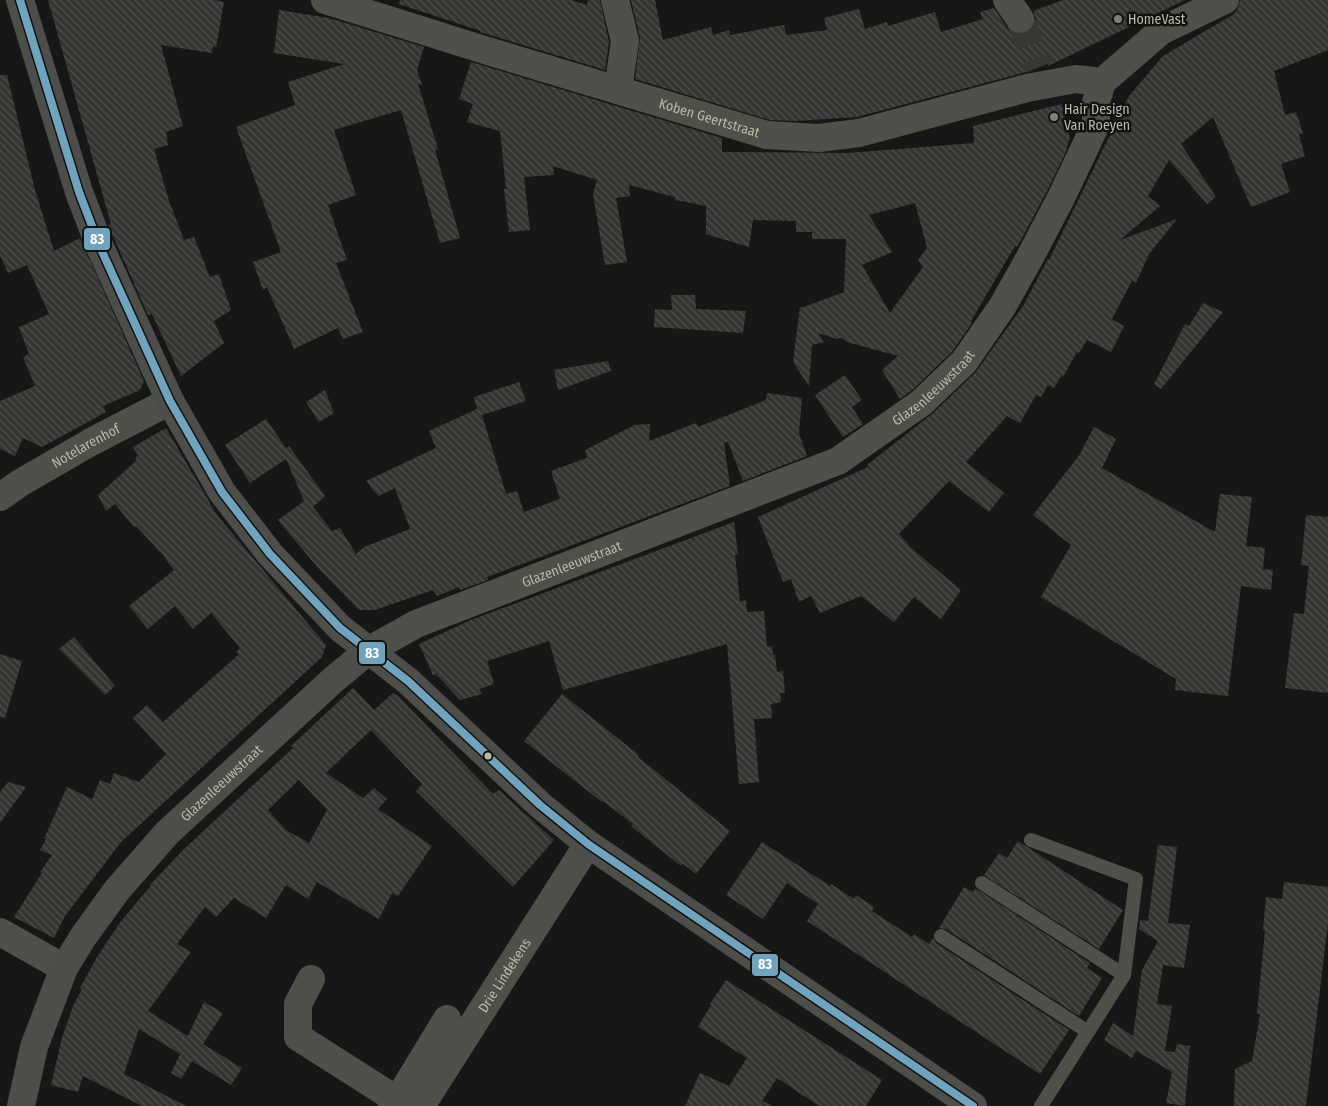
<svg xmlns="http://www.w3.org/2000/svg" width="1328" height="1106" font-family="'Fira Sans Condensed',sans-serif">
<style>
.building{fill:url(#building-back-hatch);fill-rule:evenodd}
.lines{fill:none;stroke-linecap:round;stroke-linejoin:round}
.street-tunnel{stroke:#373734;stroke-width:28;stroke-dasharray:28 14;stroke-linecap:butt}
.lane{stroke:#4f504a;stroke-width:14}
.street{stroke:#4f504a;stroke-width:28}
.secondary{stroke:#4d4e49;stroke-width:28}
.bus-1-casing{stroke:#121311;stroke-width:11}
.bus-1{stroke:#70a3bd;stroke-width:8}
.poi-dot{fill:#7f8075;stroke:#121311;stroke-width:2}
.bus-dot{fill:#b7b9a7;stroke:#121311;stroke-width:2}
.labels{text-anchor:middle;stroke-width:5;stroke-linejoin:round;paint-order:stroke}
.poi-label{font-size:14px;fill:#b7b9a7;stroke:#121311;text-anchor:start}
.street-label{font-size:14px;fill:#b7b9a7;stroke:#121311}
.line-badge{stroke:#121311;stroke-width:2}
.badge-label{font-size:14px;text-anchor:middle;font-weight:bold;fill:#fff}
</style>
<defs>
<pattern id="building-back-hatch" width="6" height="6" patternUnits="userSpaceOnUse" patternTransform="scale(1.25)"><rect width="6" height="6" fill="#343431"/><path d="M-1 5l2 2M0 0l6 6M5-1l2 2" fill="none" stroke="#4f4f4c"/></pattern>
</defs>
<rect width="100%" height="100%" fill="#171717"/>
<g class="building">
<polygon points="48,0 214,0 224,2 216,47 213,46 212,53 161,45 183,126 166,132 168,145 154,149 169,201 184,240 194,237 210,277 219,274 231,310 214,321 224,343 181,376 152,314 148,315 108,225 111,224"/>
<polygon points="400,0 571,0 587,5 588,0 600,0 609,42 605,70 480,32 481,31 399,4"/>
<polygon points="631,0 655,0 663,40 711,27 713,35 729,30 730,35 784,25 786,35 827,30 824,18 859,9 865,29 887,22 888,26 935,12 941,32 983,19 980,12 994,8 1007,28 1013,33 1021,35 1028,32 1034,26 1036,18 1033,11 1063,0 1185,0 1048,66 1048,64 1026,72 857,117 795,121 770,120 635,79 640,38"/>
<polygon points="1240,0 1328,0 1328,50 1274,71 1285,115 1296,112 1303,133 1299,135 1305,156 1281,164 1290,192 1251,207 1213,117 1181,144 1216,197 1207,204 1169,160 1148,196 1160,206 1120,240 1177,219 1149,254 1136,283 1132,281 1112,319 1124,326 1111,352 1087,340 1079,353 1077,352 1063,377 1061,376 1054,388 1048,385 1041,397 1036,395 1020,423 1007,416 966,462 1004,493 989,512 949,481 899,534 911,548 961,590 941,619 914,597 894,622 861,596 820,613 811,596 799,602 791,579 783,582 758,517 868,467 867,465 932,414 975,373 1023,306 1048,259 1049,260 1129,96 1163,56 1234,14 1238,8"/>
<polygon points="279,10 329,18 424,47 417,70 422,85 418,84 438,149 435,150 460,238 440,243 401,110 334,130 356,195 328,205 347,260 336,263 363,332 343,339 338,328 294,349 267,287 263,290 253,262 281,252 236,127 295,105 288,82 344,64 274,53"/>
<path d="M471,62l251,76v14l126,1 126,-10 -1,-17 89,-22 8,33 -5,17 -18,37 -26,49 -4,7 -2,-1 -44,75 1,2 -20,29 -41,39 -11,8 -18,-29 16,-14 -51,-14 -5,-4 -5,1 -19,-6 6,9 -12,3 -3,41 -16,-24 7,-56 1,2 43,-16 2,-53h-34v-7h-16v-11l-43,-1 -4,27 -43,-13v-28l-31,-6v-3l-46,-12 1,11 -14,2 11,64 -22,3 -12,-71 4,-14 -44,-14 1,9 -30,2 6,53 -21,2 -5,-43h2l-6,-58 -33,-9 6,-18 -14,-5zM915,203l12,45 -9,12 5,7 -33,46 -28,-48 30,-13 -23,-37z"/>
<polygon points="0,75 7,75 35,190 54,251 80,238 144,381 140,390 103,406 106,412 42,447 23,438 15,456 0,449 0,401 35,386 23,357 29,354 19,327 49,314 27,265 8,273 0,255"/>
<polygon points="671,295 695,295 696,309 746,311 743,333 654,327 655,309 672,310"/>
<polygon points="1203,303 1223,312 1161,389 1154,384 1185,324 1189,326"/>
<polygon points="608,361 611,371 558,390 554,370"/>
<polygon points="845,375 862,400 852,407 863,424 843,437 815,395"/>
<polygon points="519,382 526,401 482,415 506,494 517,491 524,512 560,499 551,471 587,458 585,450 635,425 650,424 649,441 696,423 698,427 766,400 767,393 802,398 799,433 807,456 743,481 728,442 724,443 730,486 487,577 488,580 460,590 459,587 437,596 433,590 375,610 359,610 318,568 278,520 304,501 286,459 250,483 225,445 266,419 286,448 289,446 325,496 313,507 332,531 340,528 356,554 364,547 410,529 395,488 378,496 366,481 436,448 429,431 477,409 474,397"/>
<polygon points="325,390 334,413 319,422 306,402"/>
<polygon points="1094,427 1116,439 1102,468 1215,532 1220,494 1252,497 1246,546 1265,548 1263,569 1273,570 1271,590 1241,586 1228,696 1175,690 1176,679 1041,597 1071,545 1033,515 1080,454"/>
<polygon points="166,428 217,515 326,645 322,657 121,842 65,916 54,938 14,917 42,873 40,872 52,855 40,850 46,839 44,839 67,787 92,799 100,780 110,784 114,773 139,782 166,754 133,718 147,705 163,722 239,654 236,652 240,648 211,613 193,629 175,606 148,629 129,606 174,570 165,559 166,558 136,526 134,527 115,504 106,511 98,495 137,460 135,458 138,455 133,447"/>
<polygon points="1306,515 1328,517 1328,693 1285,688 1294,613 1304,614 1309,566 1301,565"/>
<polygon points="734,522 738,554 735,555 740,602 746,600 747,612 764,611 767,647 772,646 773,655 775,655 777,672 783,671 785,693 780,693 781,702 771,704 772,718 754,719 759,782 739,784 727,644 563,690 549,641 487,661 494,684 479,689 482,694 460,700 436,674 433,675 419,644 471,620"/>
<polygon points="74,637 115,686 105,695 59,649"/>
<polygon points="0,654 22,661 5,718 0,717"/>
<path d="M353,688l21,22 19,-17 2,2 1,-1 97,100 6,-4 55,50 -41,47 -97,-96 6,-7 -51,-54 -45,43 37,25 11,-10 13,11 -9,10 54,37 -34,50 -6,-3 -13,26 -62,-37 -9,17 -22,-14 -20,33 -32,-20 -18,19 -11,-10 -28,37 14,8 -43,59 40,25 16,-34 19,11 -20,31 39,24 -11,17 -39,-24 -11,18 -10,-6 9,-19 -41,-25 -15,45 62,32h-44l-59,-30 -5,16 -27,-7 11,-47 11,-32 9,-17 -2,-1 17,-31 22,-33 22,-27 10,-11 -1,-1 33,-35 110,-102 -2,-2zM299,780l28,30 -18,33 -23,-13 -18,-20z"/>
<polygon points="562,694 639,755 638,757 730,831 696,874 683,864 681,866 631,826 633,824 603,801 602,802 524,741"/>
<polygon points="8,782 26,787 0,823 0,792"/>
<polygon points="1018,841 1123,910 1099,949 984,875 999,853 1007,858"/>
<polygon points="762,842 830,886 831,884 854,899 856,895 874,907 872,911 912,937 914,934 929,944 933,938 936,943 1069,1030 1040,1074 807,921 818,904 787,883 763,919 726,895"/>
<polygon points="1158,845 1177,847 1168,923 1190,925 1184,968 1163,965 1157,1004 1172,1006 1165,1051 1175,1052 1177,1044 1190,1046 1185,1106 1166,1103 1172,1072 1136,1051 1132,1058 1104,1040 1113,1023 1133,1036 1142,970 1158,941 1139,929 1140,920 1148,921"/>
<polygon points="1284,882 1328,887 1328,923 1306,1106 1234,1106 1235,1069 1252,1061 1260,1014 1257,1014 1265,931 1263,930 1266,897 1282,899"/>
<polygon points="964,887 973,892 975,888 1090,963 1087,968 1102,978 1079,1016 946,929 939,928"/>
<polygon points="726,980 882,1080 866,1106 819,1106 777,1078 762,1101 773,1106 685,1106 700,1073 729,1086 747,1058 698,1027 711,1005 710,1004"/>
</g>
<g class="lines">
<polyline class="street-tunnel" points="1020,19 1039,67"/>
<g class="lane">
<polyline points="1031,840 1136,879 1124,975 1041,1106"/>
<polyline points="982,883 1124,975"/>
<polyline points="941,936 1088,1032"/>
</g>
<g class="street">
<path id="s1" d="M325,0l166,52 276,83 52,3 40,-5 168,-45 49,-9 26,3"/>
<polyline points="615,0 625,41 618,90"/>
<polyline points="1007,0 1020,19"/>
<path id="s2" d="M0,497l20,-14 71,-41 79,-41"/>
<path id="s3" d="M368,651l48,-27 422,-163 83,-58 43,-41 38,-55 27,-48 32,-61 35,-74v-22l6,-20 59,-51 64,-31"/>
<polyline points="0,932 64,968"/>
<polyline points="311,979 298,1004 298,1037 386,1093 396,1104"/>
<polyline points="394,1106 447,1019"/>
<path id="s4" d="M421,1106l167,-262"/>
</g>
<g class="secondary">
<polyline points="20,0 79,192 100,247 170,401 222,492 270,554 340,628 408,681 540,805 588,844 973,1106"/>
<path id="s5" d="M21,1106l13,-59 30,-79 19,-31 34,-47 50,-57 166,-153 35,-29"/>
</g>
<g class="bus-1-casing">
<polyline id="bus-1" points="20,0 79,192 100,247 170,401 222,492 270,554 340,628 408,681 540,805 588,844 973,1106"/>
</g>
<use href="#bus-1" class="bus-1"/>
</g>
<g class="poi-dot">
<circle cx="1118" cy="19" r="5"/>
<circle cx="1054" cy="117" r="5"/>
</g>
<circle class="bus-dot" cx="488" cy="756" r="4.5"/>
<g class="labels">
<g class="poi-label">
<text x="1128" y="24">HomeVast</text>
<text x="1064" y="114">Hair Design<tspan x="1064" dy="16">Van Roeyen</tspan></text>
</g>
<g class="street-label">
<text dy="5" stroke="none"><textPath href="#s1" startOffset="402">Koben Geertstraat</textPath></text>
<text dy="5" stroke="none"><textPath href="#s3" startOffset="628">Glazenleeuwstraat</textPath></text>
<text dy="5" stroke="none"><textPath href="#s2" startOffset="100">Notelarenhof</textPath></text>
<text dy="5" stroke="none"><textPath href="#s3" startOffset="222">Glazenleeuwstraat</textPath></text>
<text dy="5" stroke="none"><textPath href="#s5" startOffset="389">Glazenleeuwstraat</textPath></text>
<text dy="5" stroke="none"><textPath href="#s4" startOffset="155">Drie Lindekens</textPath></text>
</g>
</g>
<g class="line-badge">
<rect x="83" y="227" width="28" height="24" rx="5" fill="#70a3bd"/>
<rect x="358" y="641" width="28" height="24" rx="5" fill="#70a3bd"/>
<rect x="751" y="953" width="28" height="24" rx="5" fill="#70a3bd"/>
</g>
<g class="badge-label">
<text x="97" y="244">83</text>
<text x="372" y="658">83</text>
<text x="765" y="969">83</text>
</g>
</svg>
